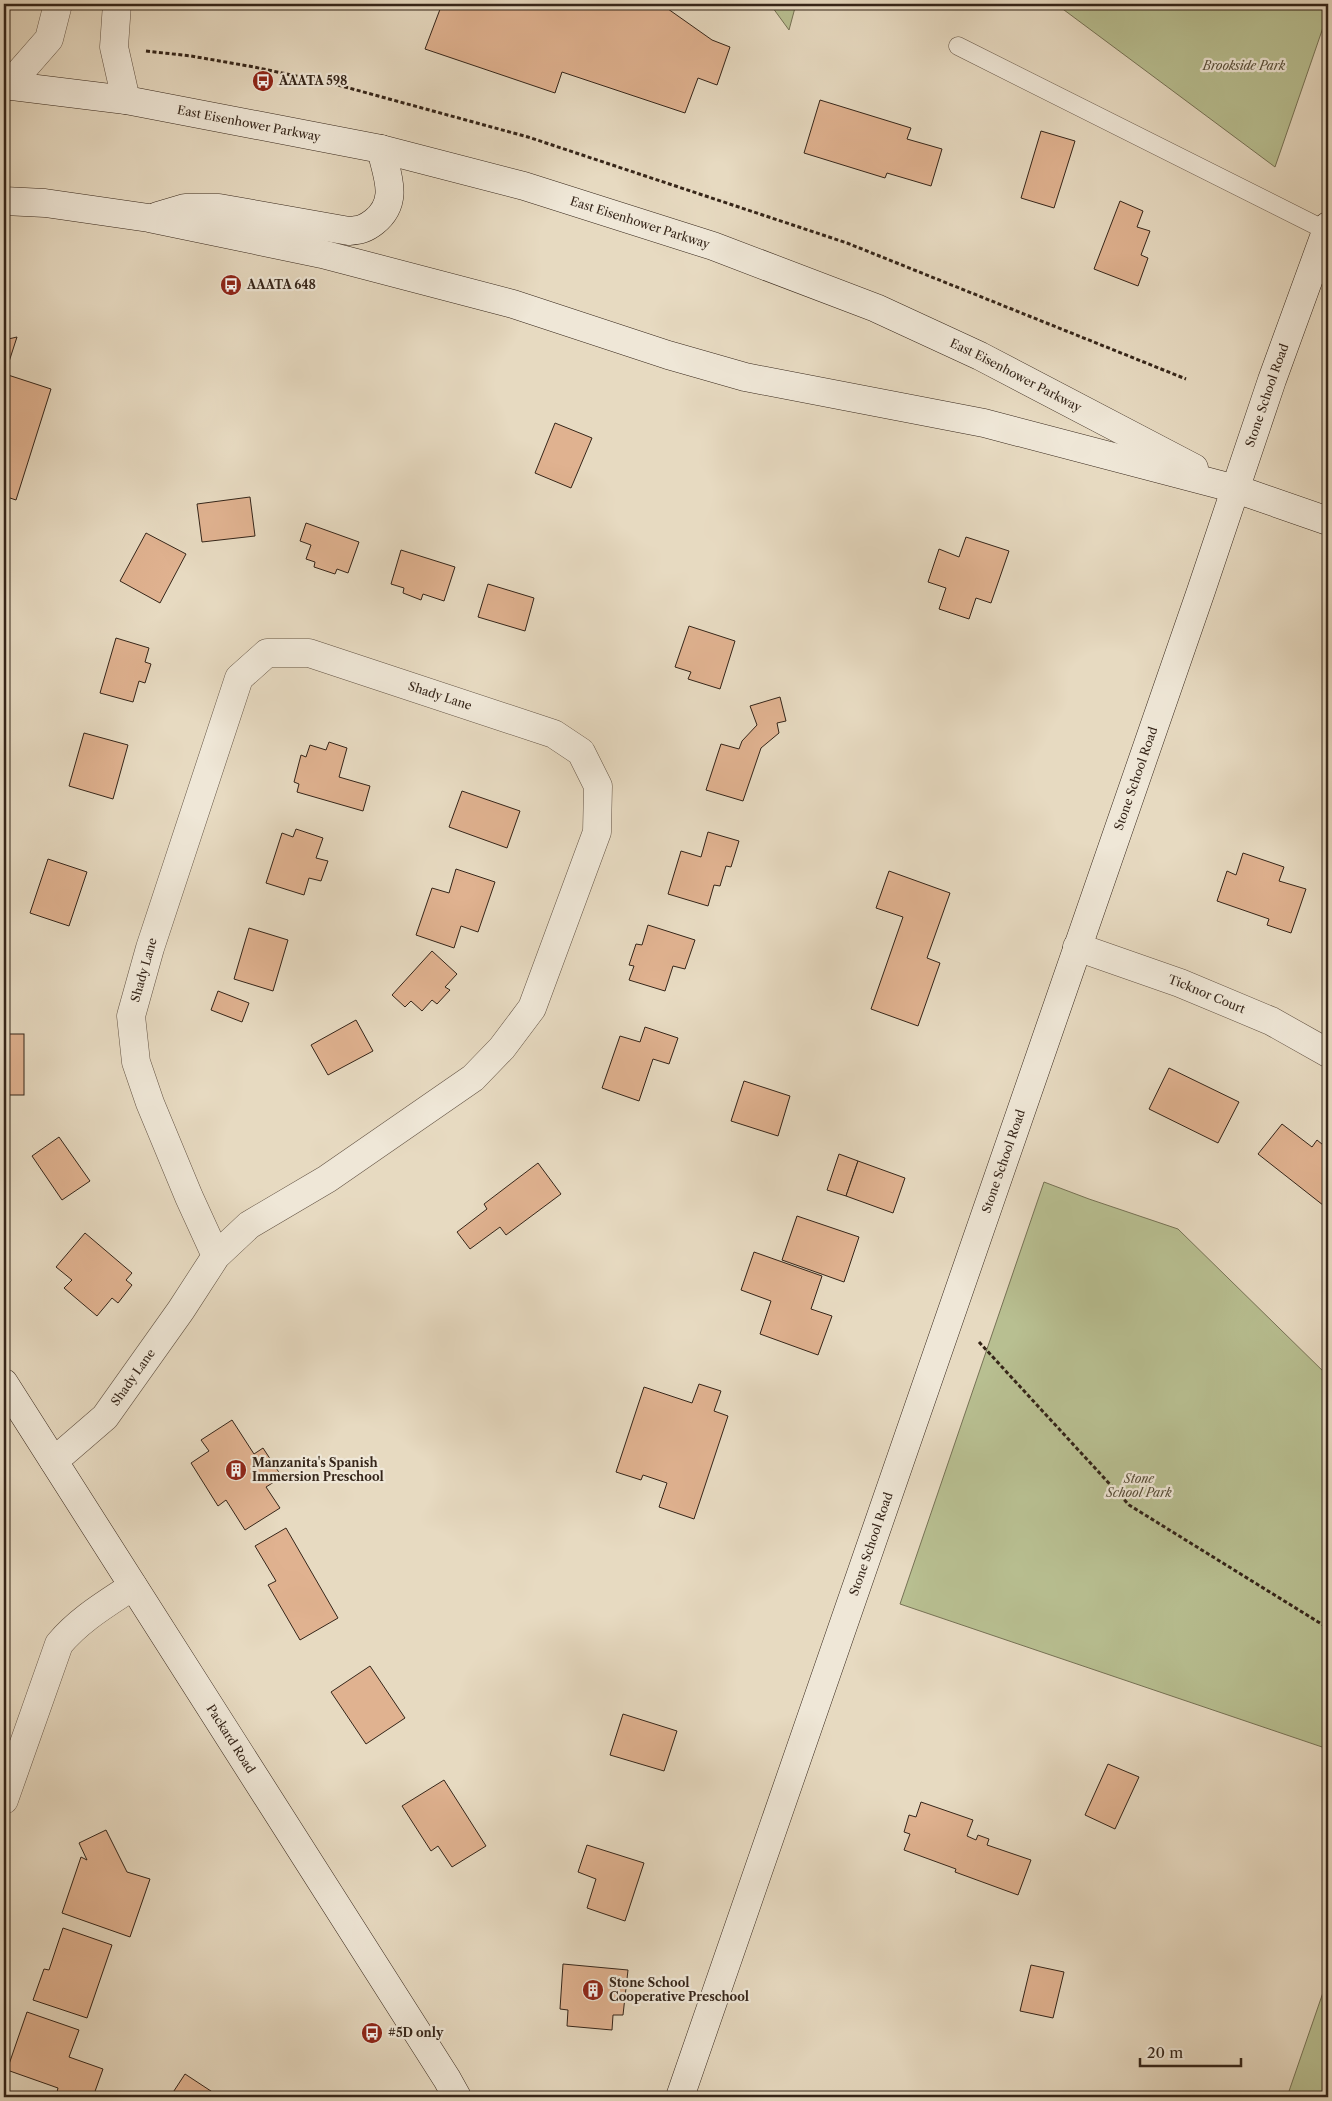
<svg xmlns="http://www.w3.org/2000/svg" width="1332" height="2101" font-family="'Libre Caslon Text',serif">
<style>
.green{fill:#b8bf91;stroke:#767255}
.building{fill:#e0b290;stroke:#352519}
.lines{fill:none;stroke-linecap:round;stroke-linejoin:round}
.lane-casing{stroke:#625243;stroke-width:19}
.street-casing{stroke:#625243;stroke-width:29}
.secondary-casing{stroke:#352519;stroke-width:29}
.path{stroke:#352519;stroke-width:3;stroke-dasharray:4 2.5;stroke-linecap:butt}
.lane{stroke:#efe7d7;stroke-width:18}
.street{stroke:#efe7d7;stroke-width:28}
.secondary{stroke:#efe7d7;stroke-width:28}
.labels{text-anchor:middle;stroke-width:4.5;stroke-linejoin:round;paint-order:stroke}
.park-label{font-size:12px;font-style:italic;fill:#564c37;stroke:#efe7d7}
.poi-label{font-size:12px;font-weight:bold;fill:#352519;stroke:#efe7d7;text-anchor:start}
.street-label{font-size:12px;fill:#352519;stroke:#efe7d7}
</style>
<rect width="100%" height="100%" fill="#e7dac1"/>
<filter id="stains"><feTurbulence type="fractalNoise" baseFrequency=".004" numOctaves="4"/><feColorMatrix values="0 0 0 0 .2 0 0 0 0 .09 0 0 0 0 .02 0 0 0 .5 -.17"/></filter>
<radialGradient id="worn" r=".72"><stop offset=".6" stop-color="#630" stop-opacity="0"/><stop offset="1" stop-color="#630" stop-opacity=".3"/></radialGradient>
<g class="green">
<polygon points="770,4 796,4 789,30"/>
<polygon points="1056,4 1328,4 1328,13 1275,167"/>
<polygon points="1044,1182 1089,1199 1178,1229 1328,1376 1328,1749 900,1604"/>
<polygon points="1328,1978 1328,2097 1287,2097"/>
</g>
<g class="building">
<polygon points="442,4 661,4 712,40 730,47 717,85 698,78 685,113 562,72 555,93 425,49"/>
<polygon points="820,100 911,128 907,139 942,149 931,186 887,173 885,178 804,153"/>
<polygon points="1041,131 1075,141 1054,208 1021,198"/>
<polygon points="1120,201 1143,211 1137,227 1150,231 1141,255 1148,258 1138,286 1094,269"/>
<polygon points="17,337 5,374 51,389 16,500 4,496 4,340"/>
<polygon points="555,423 592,438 571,488 535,473"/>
<polygon points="250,497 255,536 202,542 197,504"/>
<polygon points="306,523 359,542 348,573 337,569 335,574 314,567 315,562 306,559 311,545 300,541"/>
<polygon points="146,533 186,554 160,603 120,581"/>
<polygon points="966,537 1009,551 991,603 976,598 969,619 939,609 946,588 928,582 939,549 959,557"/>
<polygon points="401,550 455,567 444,601 423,594 421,600 403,593 404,588 391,584"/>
<polygon points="488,584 534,598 525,631 478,617"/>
<polygon points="689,626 735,641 720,689 688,679 691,672 675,667"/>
<polygon points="116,638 149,648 145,662 151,664 145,683 139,681 133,702 100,693"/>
<polygon points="780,697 786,721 777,723 779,733 761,748 743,801 706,790 721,744 739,749 742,741 757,725 750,706"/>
<polygon points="84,733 128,745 113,799 69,786"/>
<polygon points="329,742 347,748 339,777 370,786 363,811 297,792 299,784 294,782 301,755 306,757 310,745 326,750"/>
<polygon points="462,791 520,811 507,848 449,827"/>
<polygon points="296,829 323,838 316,858 328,861 321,881 309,878 304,895 266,883 282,833 293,837"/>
<polygon points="708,832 739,841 731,867 726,866 720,886 714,885 708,906 668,894 681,851 701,857"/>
<polygon points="1243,853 1284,867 1279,881 1306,889 1291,933 1267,925 1269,919 1217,901 1227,871 1236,875"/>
<polygon points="48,859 87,872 69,926 30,913"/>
<polygon points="456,869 495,882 478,932 461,926 454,948 416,935 432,888 449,893"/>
<polygon points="889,871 950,893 927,958 940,963 918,1026 871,1009 903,917 876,908"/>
<polygon points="648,925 695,940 685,969 673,966 665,991 629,980 634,966 629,965 636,944 642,945"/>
<polygon points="249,928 288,940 273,991 234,979"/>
<polygon points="432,951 457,974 445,987 450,990 437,1004 432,1000 422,1011 411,1001 405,1007 392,995"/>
<polygon points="218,991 249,1003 242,1022 211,1010"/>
<polygon points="356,1020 373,1051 328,1075 311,1045"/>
<polygon points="645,1027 678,1038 669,1064 653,1059 639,1101 602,1088 620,1036 640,1042"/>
<rect x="4" y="1034" width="20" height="61"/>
<polygon points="1169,1068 1239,1102 1218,1143 1149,1109"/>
<polygon points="744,1081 790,1096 778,1136 731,1121"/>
<polygon points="1282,1124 1312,1147 1317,1140 1328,1149 1328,1209 1258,1154"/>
<polygon points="59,1137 90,1181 62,1200 32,1156"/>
<polygon points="839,1154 858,1161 846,1196 827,1190"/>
<polygon points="858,1161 905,1178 893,1213 846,1196"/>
<polygon points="538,1163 561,1194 506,1235 500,1227 470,1249 457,1232 487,1209 484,1204"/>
<polygon points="797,1216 859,1237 844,1282 782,1260"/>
<polygon points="85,1233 132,1273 126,1280 132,1285 118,1303 112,1298 97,1316 64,1288 72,1280 56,1267"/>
<polygon points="754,1252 822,1276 811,1309 832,1316 818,1355 760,1334 771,1301 741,1290"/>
<polygon points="699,1384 721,1391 714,1411 728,1416 694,1519 659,1507 667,1483 643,1475 641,1480 616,1472 644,1387 692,1403"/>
<polygon points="232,1420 254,1454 263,1448 282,1477 266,1487 280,1508 245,1530 226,1500 218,1506 191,1463 209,1451 201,1440"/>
<polygon points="286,1528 338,1618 300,1640 268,1585 276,1581 255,1546"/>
<polygon points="370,1666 405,1718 366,1744 331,1692"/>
<polygon points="623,1714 677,1731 664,1771 610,1755"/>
<polygon points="1108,1764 1139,1777 1115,1829 1085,1815"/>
<polygon points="444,1780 486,1846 452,1867 438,1846 431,1851 402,1806"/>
<polygon points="921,1802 973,1820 967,1836 976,1840 978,1835 989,1839 987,1845 1031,1860 1018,1895 955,1872 956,1869 904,1850 910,1834 904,1832 909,1815 916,1817"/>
<polygon points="106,1830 127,1872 150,1879 130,1937 62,1913 81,1857 87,1860 79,1843"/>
<polygon points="587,1845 644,1863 625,1921 587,1908 596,1879 578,1872"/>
<polygon points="63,1928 112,1945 87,2018 33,2000 44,1969 49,1970"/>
<polygon points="563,1964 628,1970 623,2015 613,2015 612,2030 567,2026 568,2010 560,2009"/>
<polygon points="1031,1965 1064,1972 1053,2018 1020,2011"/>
<polygon points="27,2012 79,2030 69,2057 103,2069 93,2097 73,2097 57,2092 58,2088 7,2070"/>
<polygon points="185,2074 220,2097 170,2097"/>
</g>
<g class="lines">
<g class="lane-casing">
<polyline id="lane" points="958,46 1327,231"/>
</g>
<g class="street-casing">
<g id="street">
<polyline points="117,4 114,47 126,100"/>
<polyline points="8,86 49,39 58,4"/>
<path id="s1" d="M1077,947l103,36 91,38 57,32"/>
<path id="s2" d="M54,1461l51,-44 76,-107 35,-54 33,-31 78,-46 146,-101 29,-30 30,-40 65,-176 1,-46 -17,-34 -27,-18 -245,-81h-42l-28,25 -89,270 -19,68 5,46 14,41 39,94 27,59"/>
<path d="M4,1800l55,-156c21,-25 47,-40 74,-58"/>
</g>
</g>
<g class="secondary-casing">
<g id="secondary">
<path id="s3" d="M4,85l122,15 255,49 143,37 189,60 163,62 104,48 214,112"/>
<polyline points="4,201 45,203 149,218 322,254 513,304 668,355 745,377 984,423 1236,489 1328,521"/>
<path d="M158,216l27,-8h34l130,23c11,-1 16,-2 25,-9 26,-21 13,-46 7,-73"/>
<path id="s4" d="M4,1383l443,696 10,18"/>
<path id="s5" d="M680,2097l521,-1506 71,-211 56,-154"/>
</g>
</g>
<g class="path">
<polyline points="146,51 191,56 254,67 338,85 528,137 847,243 1186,379"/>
<polyline points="979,1342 1129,1505 1328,1628"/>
</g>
<use href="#lane" class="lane"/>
<use href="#street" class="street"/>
<use href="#secondary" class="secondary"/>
</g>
<defs>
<g id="bus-disc" transform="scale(1.125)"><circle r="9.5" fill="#8f2418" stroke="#efe7d7"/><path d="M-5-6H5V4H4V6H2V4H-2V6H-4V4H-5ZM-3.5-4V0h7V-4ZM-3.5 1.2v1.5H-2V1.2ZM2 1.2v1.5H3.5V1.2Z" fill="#fff"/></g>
<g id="building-disc" transform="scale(1.125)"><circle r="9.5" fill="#8f2418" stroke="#efe7d7"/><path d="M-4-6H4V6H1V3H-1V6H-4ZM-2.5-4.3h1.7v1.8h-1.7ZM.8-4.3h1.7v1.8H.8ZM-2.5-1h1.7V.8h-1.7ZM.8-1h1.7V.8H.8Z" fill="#fff"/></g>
</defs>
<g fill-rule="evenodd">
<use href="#bus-disc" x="263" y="81"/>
<use href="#bus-disc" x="231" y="285"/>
<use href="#building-disc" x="236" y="1470"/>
<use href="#building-disc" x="593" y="1990"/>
<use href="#bus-disc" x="372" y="2033"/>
</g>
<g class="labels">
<g class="park-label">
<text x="1244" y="70">Brookside Park</text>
<text x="1139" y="1483">Stone<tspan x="1139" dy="14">School Park</tspan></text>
</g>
<g class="poi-label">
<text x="279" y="85">AAATA 598</text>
<text x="247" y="289">AAATA 648</text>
<text x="252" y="1467">Manzanita's Spanish<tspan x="252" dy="14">Immersion Preschool</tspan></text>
<text x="609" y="1987">Stone School<tspan x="609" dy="14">Cooperative Preschool</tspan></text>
<text x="388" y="2037">#5D only</text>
</g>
<g class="street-label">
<text dy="4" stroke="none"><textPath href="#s3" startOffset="248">East Eisenhower Parkway</textPath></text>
<text dy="4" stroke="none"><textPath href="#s3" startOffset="652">East Eisenhower Parkway</textPath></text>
<text dy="4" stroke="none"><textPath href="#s3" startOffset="1058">East Eisenhower Parkway</textPath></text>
<text dy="4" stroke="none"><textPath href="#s5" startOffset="1800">Stone School Road</textPath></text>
<text transform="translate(440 696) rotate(18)" y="4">Shady Lane</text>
<text dy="4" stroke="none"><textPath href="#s5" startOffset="1395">Stone School Road</textPath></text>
<text transform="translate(144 970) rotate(-74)" y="4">Shady Lane</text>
<text dy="4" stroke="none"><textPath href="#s1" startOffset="138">Ticknor Court</textPath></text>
<text dy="4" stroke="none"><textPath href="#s5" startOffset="990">Stone School Road</textPath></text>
<text dy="4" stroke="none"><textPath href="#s2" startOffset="116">Shady Lane</textPath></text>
<text dy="4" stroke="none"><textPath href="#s5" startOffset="585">Stone School Road</textPath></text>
<text dy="4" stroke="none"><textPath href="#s4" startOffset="422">Packard Road</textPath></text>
</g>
</g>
<rect width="1332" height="2101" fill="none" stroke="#e7dac1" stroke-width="20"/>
<rect x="5" y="5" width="1322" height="2091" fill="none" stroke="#352519" stroke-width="2.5"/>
<rect x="10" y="10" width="1312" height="2081" fill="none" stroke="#352519"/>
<path d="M1140 2058v8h101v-8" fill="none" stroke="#352519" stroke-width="2.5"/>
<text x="1147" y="2058" font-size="15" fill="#352519" stroke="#efe7d7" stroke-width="4" paint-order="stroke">20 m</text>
<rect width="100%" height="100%" filter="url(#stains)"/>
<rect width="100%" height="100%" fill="url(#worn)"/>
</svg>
